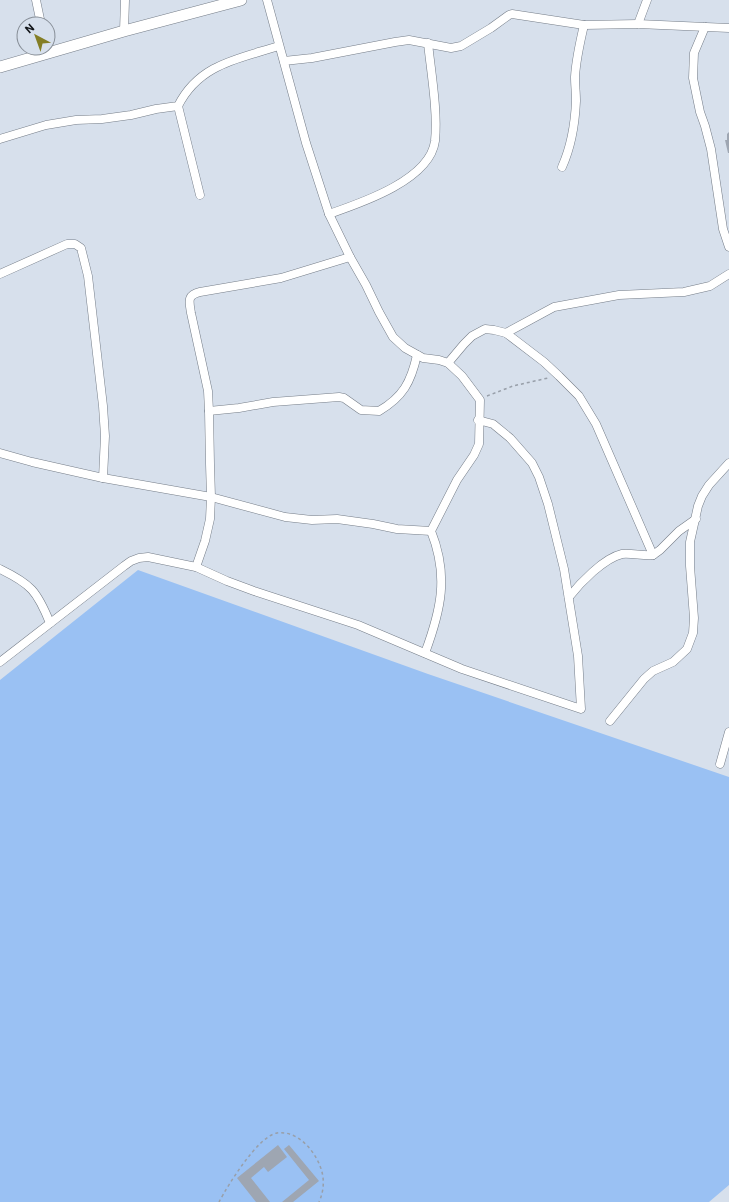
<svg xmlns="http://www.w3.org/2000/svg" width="729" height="1202" font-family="Roboto,sans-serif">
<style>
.green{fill:#9ac1f3}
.building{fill:#9ea6b2}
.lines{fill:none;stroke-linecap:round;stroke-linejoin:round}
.minor-casing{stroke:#757d88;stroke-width:9}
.tertiary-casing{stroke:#757d88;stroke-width:12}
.path{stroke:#989fa9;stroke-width:1.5;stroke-dasharray:3 3;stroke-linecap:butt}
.minor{stroke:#fff;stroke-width:8}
.tertiary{stroke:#fff;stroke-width:11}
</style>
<rect width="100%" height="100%" fill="#d7e0ec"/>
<polygon class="green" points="138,570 428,674 729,777 729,1185 709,1202 0,1202 0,680"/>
<g class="building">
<polygon points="729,132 729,153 728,153 725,140 727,140 727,134"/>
<polygon points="278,1145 287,1157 268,1172 264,1167 251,1178 270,1202 256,1202 237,1178"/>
<polygon points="289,1145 319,1181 293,1202 282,1202 309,1180 284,1149"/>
</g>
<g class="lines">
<g class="minor-casing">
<g id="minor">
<polyline points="36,0 41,24"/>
<path d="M267,0l39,143 23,71 21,43 16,28 13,27 14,25 12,11 18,10 16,2 9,3 14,13 18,24 -1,44 -5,11 -17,25 -26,51c18,45 10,79 -6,122"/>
<polyline points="638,24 647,0"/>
<polyline points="705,27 694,53 693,78 700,112 705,126 711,149 723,229 729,247"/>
<polyline points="124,31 125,0"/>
<polyline points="284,61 312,58 395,42 409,40 451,48 461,46 491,28 509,15 512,14 584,25 638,24 729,28"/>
<polyline points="178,106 200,195"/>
<path d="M0,139l46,-14 30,-5 26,-1 29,-4 25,-6 22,-3c21,-42 60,-47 101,-60"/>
<path d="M562,167c9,-20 13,-43 14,-66 0,-8 -1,-16 -1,-24 1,-18 5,-35 9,-52"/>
<path d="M329,214c32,-11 101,-34 106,-73 3,-29 -4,-69 -7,-98"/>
<polyline points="0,274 67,244 75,244 81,248 88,276 103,406 105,436 103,478"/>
<polyline points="506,333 554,307 619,295 684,292 710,286 729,274"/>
<path d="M448,363l16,-19 8,-8 13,-7 9,1 12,3 38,29 15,14 20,20 17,28 57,131c-10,1 -21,-2 -31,-1 -18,4 -42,29 -53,43"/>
<path d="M209,411l30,-3 34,-6 66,-5 5,1 17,12 18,1c24,-14 32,-29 38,-56"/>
<polyline points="0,453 32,462 103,478 211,497 285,517 312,520 337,519 373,524 397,529 431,531"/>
<polyline points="653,555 660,550 679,531 696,519"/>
<path d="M196,567l9,-26 5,-22 1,-22 -1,-33 -1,-53 -1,-20 -17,-78c-2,-12 -4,-18 9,-21l81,-14 69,-21"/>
<path d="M0,569c31,15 37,22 50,54"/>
<polyline points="0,662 124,566 131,561 139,558 148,557 196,567 227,581 254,591 358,625 462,669 581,709 578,656 564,569 548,504 539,477 532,463 510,438 493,424 478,420"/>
<polyline points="610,721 644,679 653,671 673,662 687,649 693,633 694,618 690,566 690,542 698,506 702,496 709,485 729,463"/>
<polyline points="720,764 729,732"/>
</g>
</g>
<g class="tertiary-casing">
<polyline id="tertiary" points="0,67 124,31 241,0"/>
</g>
<g class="path">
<polyline points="487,396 513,386 548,378"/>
<path d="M219,1202c9,-17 39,-66 58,-69 20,-3 37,17 43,33 5,12 4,25 -1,36"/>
</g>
<use href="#minor" class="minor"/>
<use href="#tertiary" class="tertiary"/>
</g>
<g transform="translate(36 36) rotate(319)"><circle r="19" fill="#d7e0ec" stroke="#878e97"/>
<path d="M0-3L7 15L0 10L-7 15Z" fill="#847e25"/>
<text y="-6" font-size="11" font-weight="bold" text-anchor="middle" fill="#101317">N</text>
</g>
</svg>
